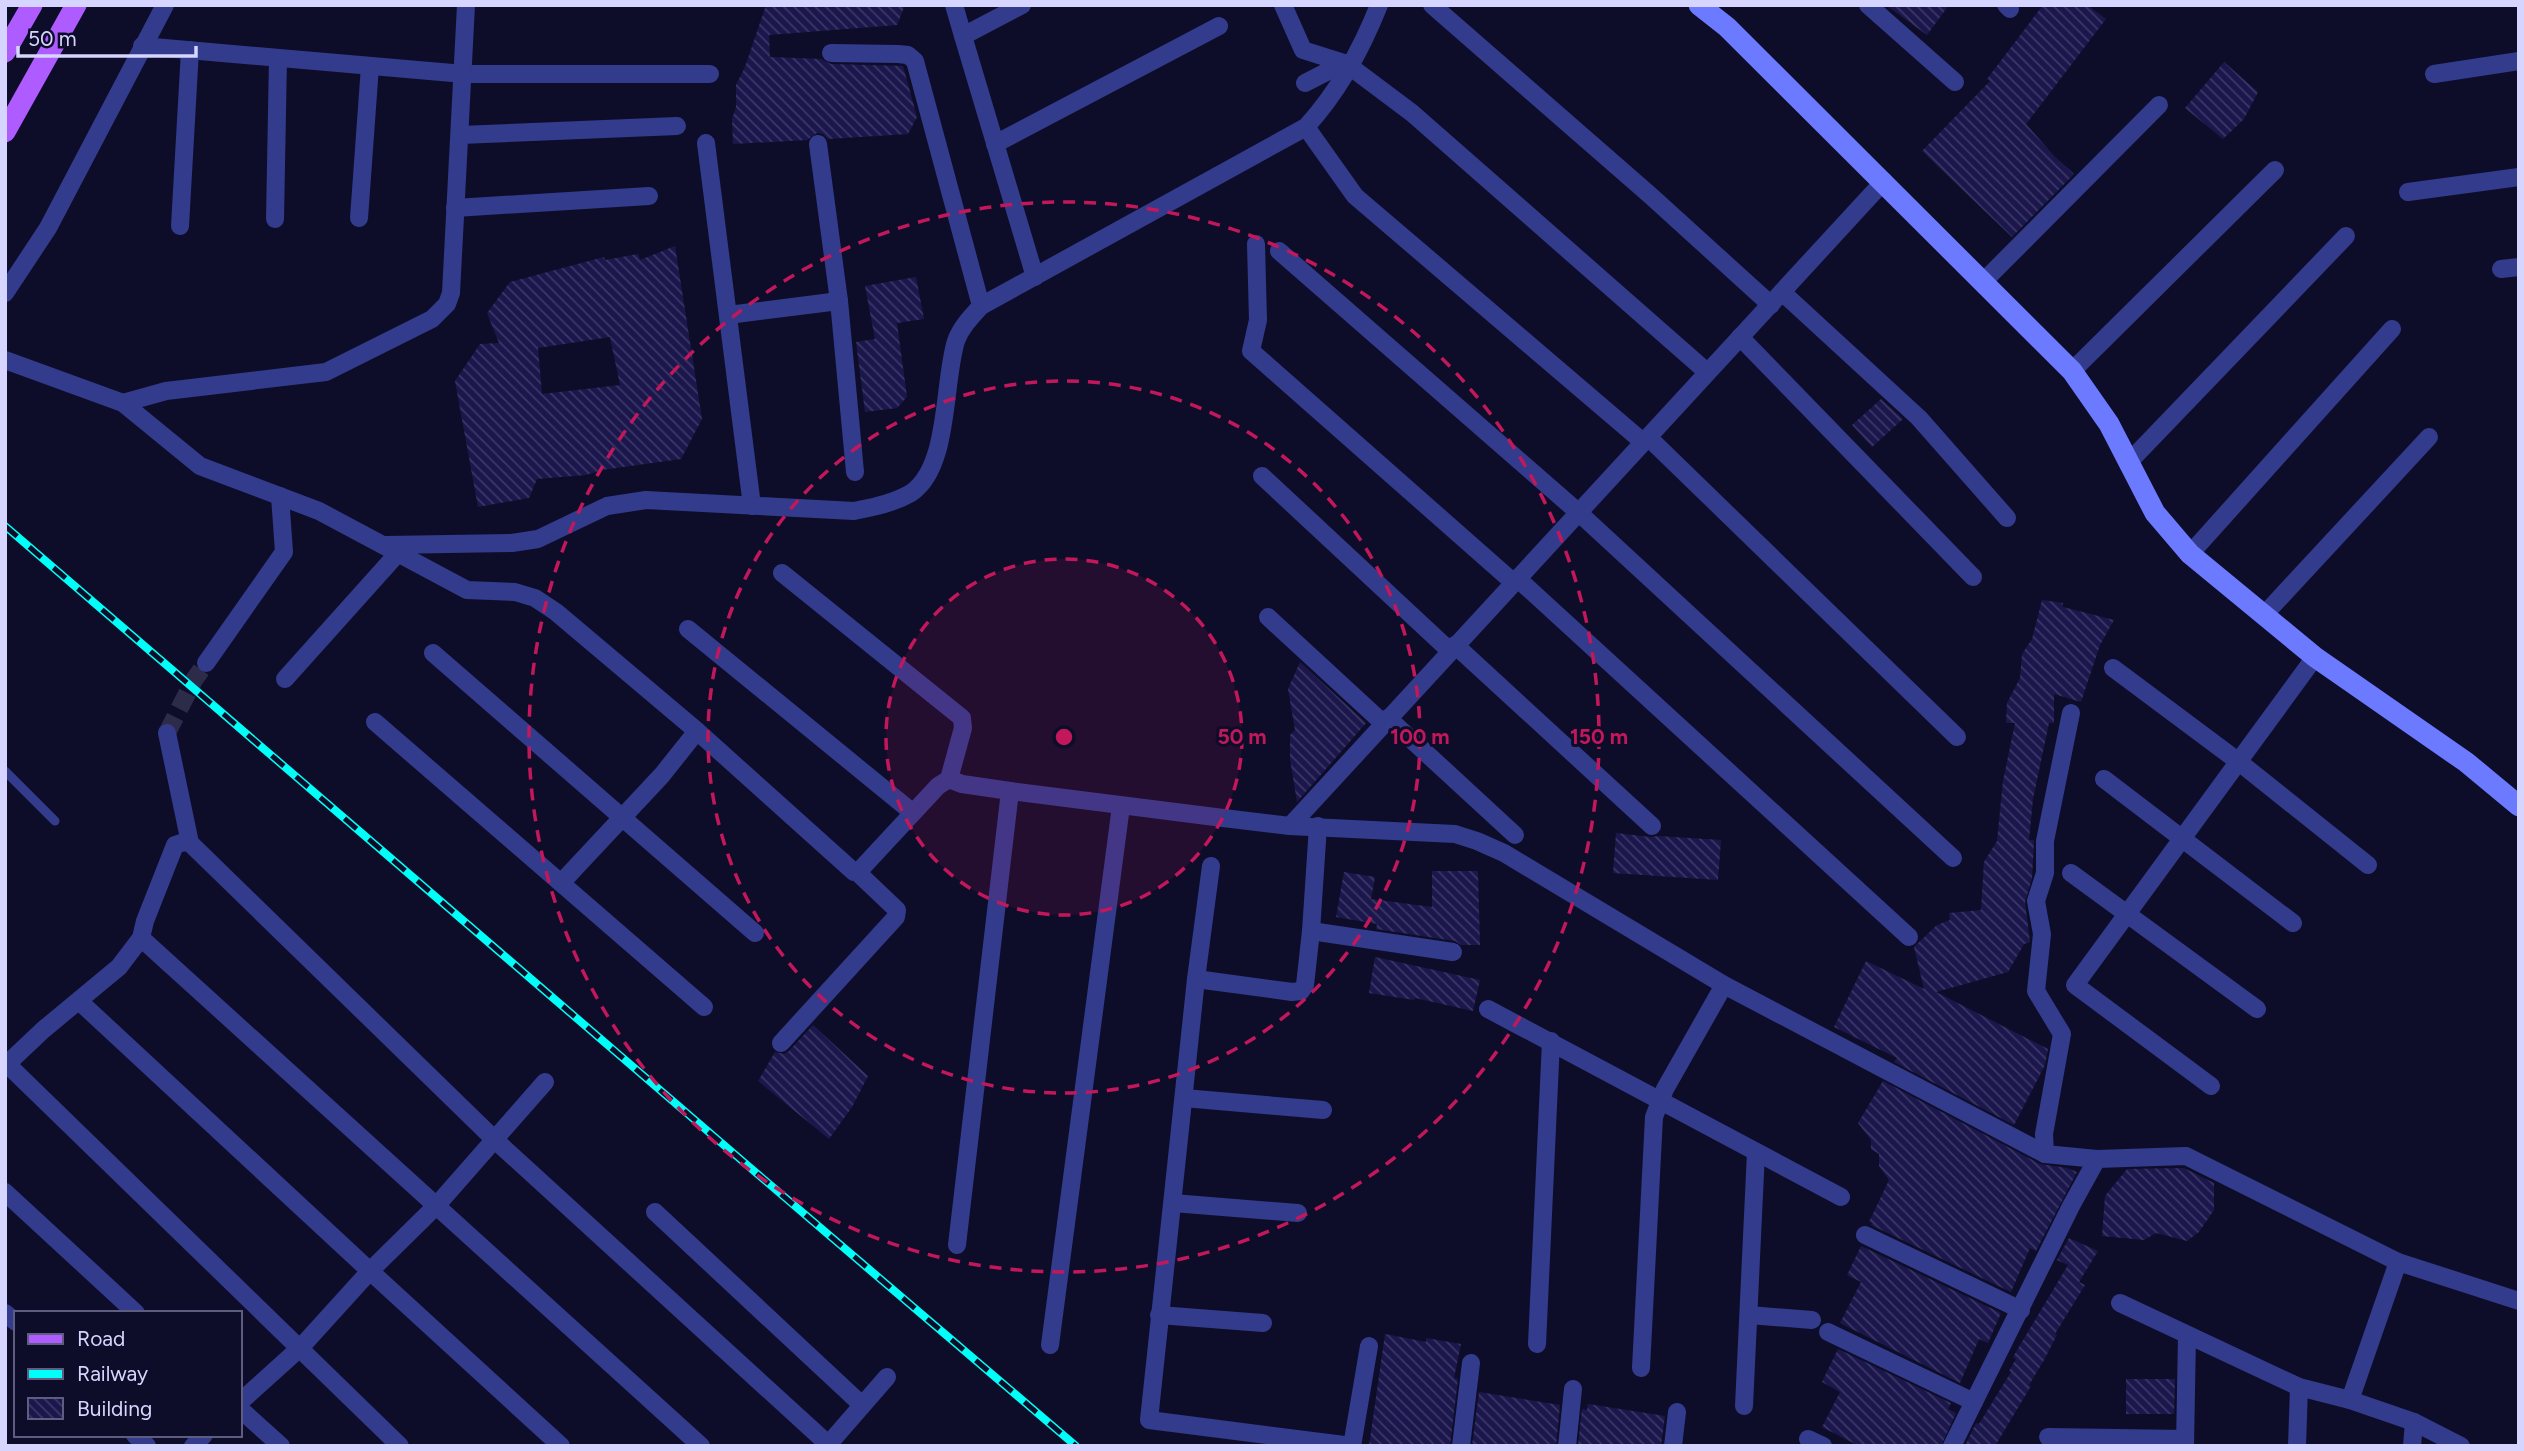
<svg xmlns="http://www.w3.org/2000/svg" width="2524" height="1451" font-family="Figtree,sans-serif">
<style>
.building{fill:url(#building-back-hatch);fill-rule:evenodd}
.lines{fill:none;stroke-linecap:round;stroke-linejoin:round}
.street-tunnel{stroke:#2c2b49;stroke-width:18;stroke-dasharray:18 9;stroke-linecap:butt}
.lane{stroke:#333b8d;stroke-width:9}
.street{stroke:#333b8d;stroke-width:18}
.secondary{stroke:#6c7aff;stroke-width:21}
.primary{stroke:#ae5cff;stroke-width:21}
.rail-casing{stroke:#01fff9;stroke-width:8}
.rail{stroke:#0e0d29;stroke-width:5;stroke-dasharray:16;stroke-linecap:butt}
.ring{fill:none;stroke:#c2185b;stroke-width:3.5;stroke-dasharray:12 9}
.centre{fill:#c2185b;stroke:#0e0d29;stroke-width:3.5}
.ring-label{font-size:21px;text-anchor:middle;font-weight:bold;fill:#c2185b;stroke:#0e0d29;stroke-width:6;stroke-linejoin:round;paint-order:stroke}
</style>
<defs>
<pattern id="building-back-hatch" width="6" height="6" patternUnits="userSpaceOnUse" patternTransform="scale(1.75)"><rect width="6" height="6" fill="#1b174c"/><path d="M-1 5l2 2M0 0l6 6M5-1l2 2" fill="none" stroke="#3b3867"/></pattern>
</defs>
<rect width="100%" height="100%" fill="#0e0d29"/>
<g class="building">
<polygon points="766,5 905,5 897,25 769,35 770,57 821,59 831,64 903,66 917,117 908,134 828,139 823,134 817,133 807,140 733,144 732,119 736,107 736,85 745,67"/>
<polygon points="1886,5 1949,5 1927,35"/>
<polygon points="2043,5 2087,5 2106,19 2026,124 2054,156 2074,174 2012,237 1922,151 1990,81 1987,79"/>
<polygon points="2224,62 2258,92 2244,119 2223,139 2185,108"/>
<path d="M675,246l27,173 -21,40 -79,11 -16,5 -49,4 -8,19 -51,9 -23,-126 25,-37 19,-1 -12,-30 23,-31 94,-25 1,3 33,-6 2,6zM610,337l10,48 -78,9 -4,-46z"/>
<polygon points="916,277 924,319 897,323 907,397 897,408 865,412 856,342 875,339 865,286"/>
<polygon points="1881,399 1903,419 1872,447 1852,425"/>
<polygon points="2042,600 2063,603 2063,607 2114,620 2100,645 2081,702 2054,694 2054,723 2049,723 2033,799 2029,840 2034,840 2032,878 2025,902 2030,942 2024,944 2008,972 1936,992 2048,1049 2045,1065 2014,1125 1894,1062 1897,1058 1834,1027 1866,961 1924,989 1914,947 1937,925 1950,920 1949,913 1981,910 1984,862 1997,841 2003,781 2015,723 2006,723 2007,703 2020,678 2022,654 2032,639"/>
<polygon points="1300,662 1366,723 1297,802 1290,759 1290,735 1295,730 1288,689"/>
<polygon points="1616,833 1650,837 1658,836 1721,840 1718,880 1613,873"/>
<polygon points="1432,871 1478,871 1480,945 1461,945 1455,941 1376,929 1377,924 1336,917 1344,872 1375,877 1371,899 1432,907"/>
<polygon points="1375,957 1480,980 1473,1011 1415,998 1414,1000 1369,993"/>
<polygon points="813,1025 868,1076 852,1107 829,1139 758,1081 775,1052 784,1054 789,1051"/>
<polygon points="1883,1081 2040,1164 2067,1168 2077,1172 2036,1251 2030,1248 2011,1292 1871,1225 1872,1223 1869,1222 1889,1180 1879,1166 1879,1154 1871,1149 1871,1140 1858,1123"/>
<polygon points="2184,1168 2214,1183 2214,1210 2199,1232 2187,1241 2156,1233 2144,1240 2102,1236 2105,1196 2127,1169"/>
<polygon points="2069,1238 2098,1251 2079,1282 2085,1285 2055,1334 2057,1335 2044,1360 2029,1385 2031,1386 1995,1446 1965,1446 1976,1423 1979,1424 2011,1372 2009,1371 2016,1359 2013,1357 2068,1265 2057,1260"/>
<polygon points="1861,1246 2001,1313 1988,1343 1979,1339 1960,1383 1840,1323 1861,1282 1847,1275"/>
<polygon points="1385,1334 1426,1342 1426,1338 1461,1344 1454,1378 1458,1379 1450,1446 1369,1446"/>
<polygon points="1838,1349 1951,1403 1948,1409 1956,1413 1941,1446 1859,1446 1822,1427 1840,1392 1822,1382"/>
<polygon points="2126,1379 2175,1379 2174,1414 2126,1414"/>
<polygon points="1479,1392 1560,1405 1556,1446 1472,1446"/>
<polygon points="1588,1404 1665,1416 1661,1446 1578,1446 1582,1409 1587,1410"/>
</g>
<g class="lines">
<polyline class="street-tunnel" points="167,733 194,680 206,663"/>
<polyline class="lane" points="5,771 55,821"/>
<g class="street">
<polyline points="954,5 963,36"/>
<polyline points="1022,5 963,36 1035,277"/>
<polyline points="1283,5 1303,50 1344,63 1305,83"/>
<polyline points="1432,5 1651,196 1771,305"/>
<polyline points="1868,5 1955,82"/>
<polyline points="2006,5 2010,9"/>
<polyline points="142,46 464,74 710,74"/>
<polyline points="831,53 898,54 908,55 915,61 981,306"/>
<polyline points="1348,65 1412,113 1707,372"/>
<polyline points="2434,74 2519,61"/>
<polyline points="1306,127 1355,196 1643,442"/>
<polyline points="460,135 677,126"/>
<polyline points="706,143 752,506"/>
<polyline points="818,144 839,301 855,472"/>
<polyline points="995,144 1219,26"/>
<polyline points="2408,192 2519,177"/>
<polyline points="455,208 649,196"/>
<polyline points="359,218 370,66"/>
<polyline points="275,219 278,58"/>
<polyline points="180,226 190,50"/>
<polyline points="1256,244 1258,320 1251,351 1513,582"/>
<polyline points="1279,251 1578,512 1953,858"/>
<polyline points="2501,269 2519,267"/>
<polyline points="1984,281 2159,105"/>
<polyline points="1782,292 1919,418 2007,518"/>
<polyline points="5,293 48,228 165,5"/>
<polyline points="728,315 839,301"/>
<polyline points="1740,337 1973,577"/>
<polyline points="5,360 123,403 200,466 319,511 467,590 515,592 535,598 556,612 697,731 854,872 860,870 938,786 949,779 962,784 1010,791 1215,817 1290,826 1455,834 1477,841 1504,853 1724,985 2045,1154 2097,1159 2186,1156 2398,1262 2519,1301"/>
<polyline points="2072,371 2275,170"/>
<polyline points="123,403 166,391 326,372 432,319 447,304 451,293 466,5"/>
<polyline points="1648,437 1957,737"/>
<polyline points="2128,463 2346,236"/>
<polyline points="1262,476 1450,651"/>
<path d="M386,545l126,-2 26,-4 69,-33 39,-6 208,11c19,-4 40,-8 57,-18 39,-26 32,-111 45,-152 5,-14 16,-25 25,-35l325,-179c31,-34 56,-79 73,-122"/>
<polyline points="2190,554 2392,329"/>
<polyline points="782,573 962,718 963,728 949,779"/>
<polyline points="1517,578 1909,937"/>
<polyline points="2264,615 2429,437"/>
<polyline points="1268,617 1383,723"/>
<polyline points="688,629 912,812"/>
<polyline points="1455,645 1652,826"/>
<polyline points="433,653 755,933"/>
<polyline points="206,663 284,552 280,496"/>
<polyline points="2113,668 2239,762 2368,865"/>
<polyline points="285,679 398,553"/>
<polyline points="1388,718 1515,835"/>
<polyline points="375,722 704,1007"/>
<polyline points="167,733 190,843 495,1140 830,1446"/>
<polyline points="2104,779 2293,923"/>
<polyline points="1290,826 1884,181"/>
<polyline points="1318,826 1311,931 1453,952"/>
<polyline points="1211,866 1196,979 1149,1420 1352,1446 1369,1346"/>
<polyline points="2071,873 2257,1009"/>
<polyline points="561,883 662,775 697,731"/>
<polyline points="141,938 701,1446"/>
<polyline points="1196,979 1292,992 1301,991 1305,985 1311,931"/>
<polyline points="79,1001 370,1271 437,1205 545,1082"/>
<polyline points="1488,1009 1841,1197"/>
<polyline points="781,1043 896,917 897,910 857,872"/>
<polyline points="7,1064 400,1446"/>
<polyline points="5,1066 43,1030 119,967 141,938 145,921 175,845 184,842 190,843"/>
<polyline points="2211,1086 2075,985 2315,657"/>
<polyline points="1184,1098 1323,1110"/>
<polyline points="2045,1154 2044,1134 2062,1034 2036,991 2042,934 2036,901 2045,873 2045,841 2071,713"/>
<polyline points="5,1192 136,1313"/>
<polyline points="1173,1203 1298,1213"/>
<polyline points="655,1212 862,1405"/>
<polyline points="1865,1235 2021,1310"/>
<polyline points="957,1245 1010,791"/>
<polyline points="2120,1303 2299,1387 2350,1400 2414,1422 2461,1446"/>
<polyline points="5,1313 16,1322"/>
<polyline points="1159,1315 1263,1323"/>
<polyline points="1749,1315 1812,1320"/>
<polyline points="1828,1332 1974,1402"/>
<polyline points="1537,1344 1551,1041"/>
<polyline points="1050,1345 1121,806"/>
<polyline points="1641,1368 1654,1117 1665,1089 1724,985"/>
<polyline points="2350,1400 2398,1262"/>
<polyline points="240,1402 301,1347 370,1271 561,1446"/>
<polyline points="1744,1406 1756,1152"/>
<polyline points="240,1409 281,1446"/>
<polyline points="135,1435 147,1446"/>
<polyline points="2048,1437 2185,1439"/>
<polyline points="1808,1439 1823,1446"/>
<polyline points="193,1446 204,1435"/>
<polyline points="827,1446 887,1377"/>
<polyline points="1461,1446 1471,1363"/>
<polyline points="1567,1446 1573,1389"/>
<polyline points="1673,1446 1677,1412"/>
<polyline points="1952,1446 2071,1206 2097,1159"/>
<polyline points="2185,1446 2187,1335"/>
<polyline points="2297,1446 2299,1387"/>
<polyline points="2412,1446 2414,1422"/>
</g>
<polyline class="secondary" points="1699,5 1727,27 2072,371 2109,424 2155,513 2190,554 2315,657 2466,762 2519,806"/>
<g class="primary">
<polyline points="5,52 32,5"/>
<polyline points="5,132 76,5"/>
</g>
<g class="rail-casing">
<polyline id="rail" points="5,526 761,1177 1076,1446"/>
</g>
<use href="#rail" class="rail"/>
</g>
<circle cx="1064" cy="737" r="178" fill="#c2185b" fill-opacity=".12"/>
<g class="ring">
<circle cx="1064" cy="737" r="178"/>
<circle cx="1064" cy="737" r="356"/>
<circle cx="1064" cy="737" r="535"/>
</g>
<circle cx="1064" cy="737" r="10" class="centre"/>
<g class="ring-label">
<text x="1242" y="744">50 m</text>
<text x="1420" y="744">100 m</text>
<text x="1599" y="744">150 m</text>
</g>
<rect width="2524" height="1451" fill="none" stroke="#d5d5ff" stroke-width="14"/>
<rect x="14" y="1311" width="228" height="126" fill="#0e0d29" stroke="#5e5d7f" stroke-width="2"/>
<rect x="28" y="1334" width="35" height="10" fill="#ae5cff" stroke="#5e5d7f" stroke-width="2"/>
<text x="77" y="1346" font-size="21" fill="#d5d5ff">Road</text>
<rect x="28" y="1369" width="35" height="10" fill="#01fff9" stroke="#5e5d7f" stroke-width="2"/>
<text x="77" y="1381" font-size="21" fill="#d5d5ff">Railway</text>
<rect x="28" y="1398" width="35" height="21" fill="url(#building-back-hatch)" stroke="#5e5d7f" stroke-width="2"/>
<text x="77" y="1416" font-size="21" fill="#d5d5ff">Building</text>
<path d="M18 46v10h178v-10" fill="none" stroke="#d5d5ff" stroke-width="3.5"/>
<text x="28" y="46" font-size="21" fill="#d5d5ff" stroke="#0e0d29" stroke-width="5" paint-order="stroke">50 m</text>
</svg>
